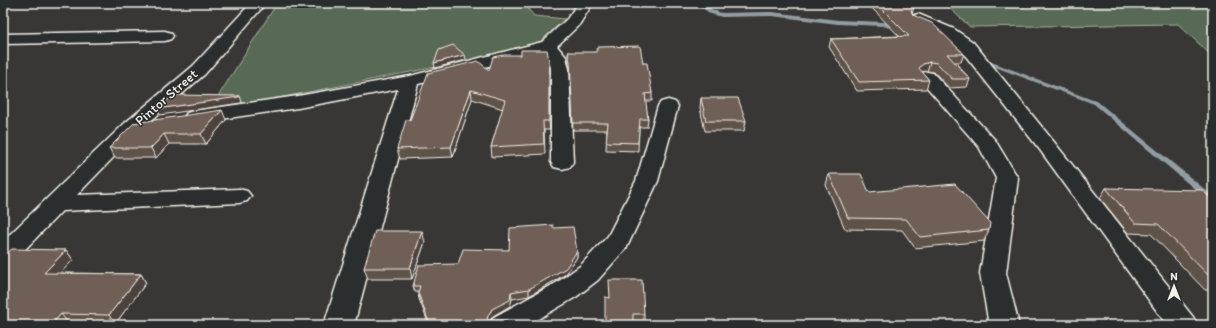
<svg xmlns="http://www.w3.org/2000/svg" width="1216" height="328" font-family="Itim,sans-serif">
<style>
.green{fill:#586b56;stroke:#a6ae9f}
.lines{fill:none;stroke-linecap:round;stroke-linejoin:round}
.stream{fill:#919da2;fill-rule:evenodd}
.minor-casing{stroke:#f4f1e8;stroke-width:3}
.minor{fill:#2a2d2e;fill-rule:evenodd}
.wall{fill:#5f524a;stroke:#f4f1e8}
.shaded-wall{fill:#4e423c;stroke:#f4f1e8}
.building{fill:#6f5f56;stroke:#f4f1e8}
.labels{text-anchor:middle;stroke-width:3;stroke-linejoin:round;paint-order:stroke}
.street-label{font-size:14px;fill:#f4f1e8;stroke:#2a2d2e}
</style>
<rect width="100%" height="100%" fill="#383736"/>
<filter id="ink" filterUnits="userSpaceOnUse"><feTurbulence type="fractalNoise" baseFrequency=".025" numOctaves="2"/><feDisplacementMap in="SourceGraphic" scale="8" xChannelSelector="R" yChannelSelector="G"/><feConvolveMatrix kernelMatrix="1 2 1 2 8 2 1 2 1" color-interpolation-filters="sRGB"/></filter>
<g filter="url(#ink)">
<g class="green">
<polygon points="277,3 523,3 534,16 565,19 540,42 543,46 212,111 212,106"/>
<polygon points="944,3 1213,3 1213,57 1178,24 970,27"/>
</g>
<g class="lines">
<g class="stream">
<path d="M695,3c10,0 17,8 27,10l50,-1 66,8 46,2 18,7 -3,2 -16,-5 -45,-2 -66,-8 -50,1 -11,-3z"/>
<polygon points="981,58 1098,102 1213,196 1213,203 1210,202 1094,104 979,61 978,60"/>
</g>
<g class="minor-casing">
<g id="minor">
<polygon points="251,3 266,3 205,74 139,131 77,195 239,189 247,191 251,196 247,201 239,203 62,211 12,263 3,265 3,241 125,123 193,66"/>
<polygon points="578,3 593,3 579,25 557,46 566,57 569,69 573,162 570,167 562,169 554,167 551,162 551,69 549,58 544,52 418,84 354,325 324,325 398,89 298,108 194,123 187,121 184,117 187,113 194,111 298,96 410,76 542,42 567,19"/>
<polygon points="918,14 954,29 973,42 1054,142 1193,317 1198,325 1167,325 1040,150 961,50 942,35 912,22 910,19 912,16"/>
<polygon points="165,31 171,33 173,36 171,39 165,41 3,44 3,34"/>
<polygon points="927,72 933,73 995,140 1018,178 1006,273 1019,325 989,325 980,273 996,178 979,147 918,77 921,73"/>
<polygon points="668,100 675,102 678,106 658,181 627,247 598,280 576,297 528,325 489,325 494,317 556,283 580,266 608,236 636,181 658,106 661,102"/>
</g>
</g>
<use href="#minor" class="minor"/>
</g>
<g class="wall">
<polygon points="867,3 910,3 913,15 964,54 961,62 955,62 970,79 967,87 949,88 934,72 927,71 922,72 929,80 926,89 857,91 829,47 831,39 899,36"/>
<polygon points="568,52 643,63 652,93 652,101 645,101 648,119 647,127 639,127 638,151 606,150 607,130 573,130 570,69 568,59"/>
<polygon points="521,55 550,69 550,130 544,130 545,154 492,157 491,147 503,109 472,99 453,157 400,159 397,149 410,120 489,70"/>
<polygon points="701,98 746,121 744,131 705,131 700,108"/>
<polygon points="226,120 206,144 169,144 156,158 115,158 109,148 134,123"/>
<polygon points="829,174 869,192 989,230 984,241 915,248 902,230 845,229 826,185"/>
<polygon points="1106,188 1213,201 1213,290 1205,290 1151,234 1128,233 1100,198"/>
<polygon points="553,228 577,251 577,257 566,274 529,296 512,299 510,306 493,316 490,320 507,324 507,325 429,325 419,299 418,292 415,292 413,286 458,264 509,250"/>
<polygon points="425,242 412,279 368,279 364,268"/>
<polygon points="66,250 73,260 60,273 141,274 146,283 115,324 68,323 5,255"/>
<polygon points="605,297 644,314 644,321 633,321"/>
</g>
<g class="shaded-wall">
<polygon points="914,7 912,14 911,10"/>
<polygon points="465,55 466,60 435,68 434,63"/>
<polygon points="549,60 550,69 550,130 549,121"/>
<polygon points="930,62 927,71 920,72 919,68 923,64"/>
<polygon points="471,90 472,99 453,157 451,147"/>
<polygon points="240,96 242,102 241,103 160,115 157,109"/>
<polygon points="222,110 226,120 206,144 201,134"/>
<polygon points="164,134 169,144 156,158 151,148"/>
<polygon points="422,231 425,242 412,279 410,268"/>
<polygon points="66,250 73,260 51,283 44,273"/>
<polygon points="577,251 577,257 566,274 529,296 529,289"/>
<polygon points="141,274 146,283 115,324 109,315"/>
<polygon points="511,292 512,299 510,306 493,316 488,324 487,318 492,309"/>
<polygon points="61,314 68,323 67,325 51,325"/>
</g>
<g class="building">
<polygon points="876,3 910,3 914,7 911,10 913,15 932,23 964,54 947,54 970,79 952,79 937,63 930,62 923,64 919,68 929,80 859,82 831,39 909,36"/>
<polygon points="453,45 465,55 434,63 439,50"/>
<polygon points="640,46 643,63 647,63 652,93 645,94 648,119 640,119 638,143 606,142 608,123 573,123 570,62 568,52 596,52 598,47"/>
<polygon points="521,50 547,50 549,60 549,121 543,121 544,144 491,147 505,100 471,90 451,147 397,149 406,120 410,120 428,73 478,61 489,70 493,57 503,55 521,55"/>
<polygon points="174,95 240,96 239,97 157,109"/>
<polygon points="701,98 738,98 746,121 706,121"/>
<polygon points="222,110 201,134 164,134 151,148 109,148 134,123"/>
<polygon points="829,174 861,174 869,192 955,184 990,223 989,230 920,237 906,219 848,218"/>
<polygon points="1106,188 1202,190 1213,201 1213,280 1158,224 1135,223"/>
<polygon points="553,225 553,228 573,227 577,251 566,268 529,289 511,292 510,300 492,309 487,318 488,320 506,320 506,322 507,325 430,325 418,293 420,286 413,286 419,265 458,264 463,249 509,250 510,228"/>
<polygon points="375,231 422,231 410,268 364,268"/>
<polygon points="12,249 66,250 44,273 141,274 109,315 61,314 51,325 3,325 3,256 5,255"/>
<polygon points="609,280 642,280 644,314 633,314 633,325 605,325 605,297 610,298"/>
</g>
</g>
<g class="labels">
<g class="street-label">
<text transform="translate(166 97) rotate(-41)" y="5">Pintor Street</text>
</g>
</g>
<rect width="1216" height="328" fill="none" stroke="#2a2d2e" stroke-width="16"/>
<rect x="8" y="8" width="1200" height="312" fill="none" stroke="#f4f1e8" stroke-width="1.5" filter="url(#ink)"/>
<g transform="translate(1174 286)" stroke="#2a2d2e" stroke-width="3" paint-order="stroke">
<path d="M0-3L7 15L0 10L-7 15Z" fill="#f4f1e8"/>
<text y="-6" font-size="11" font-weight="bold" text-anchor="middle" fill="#f4f1e8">N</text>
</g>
</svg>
